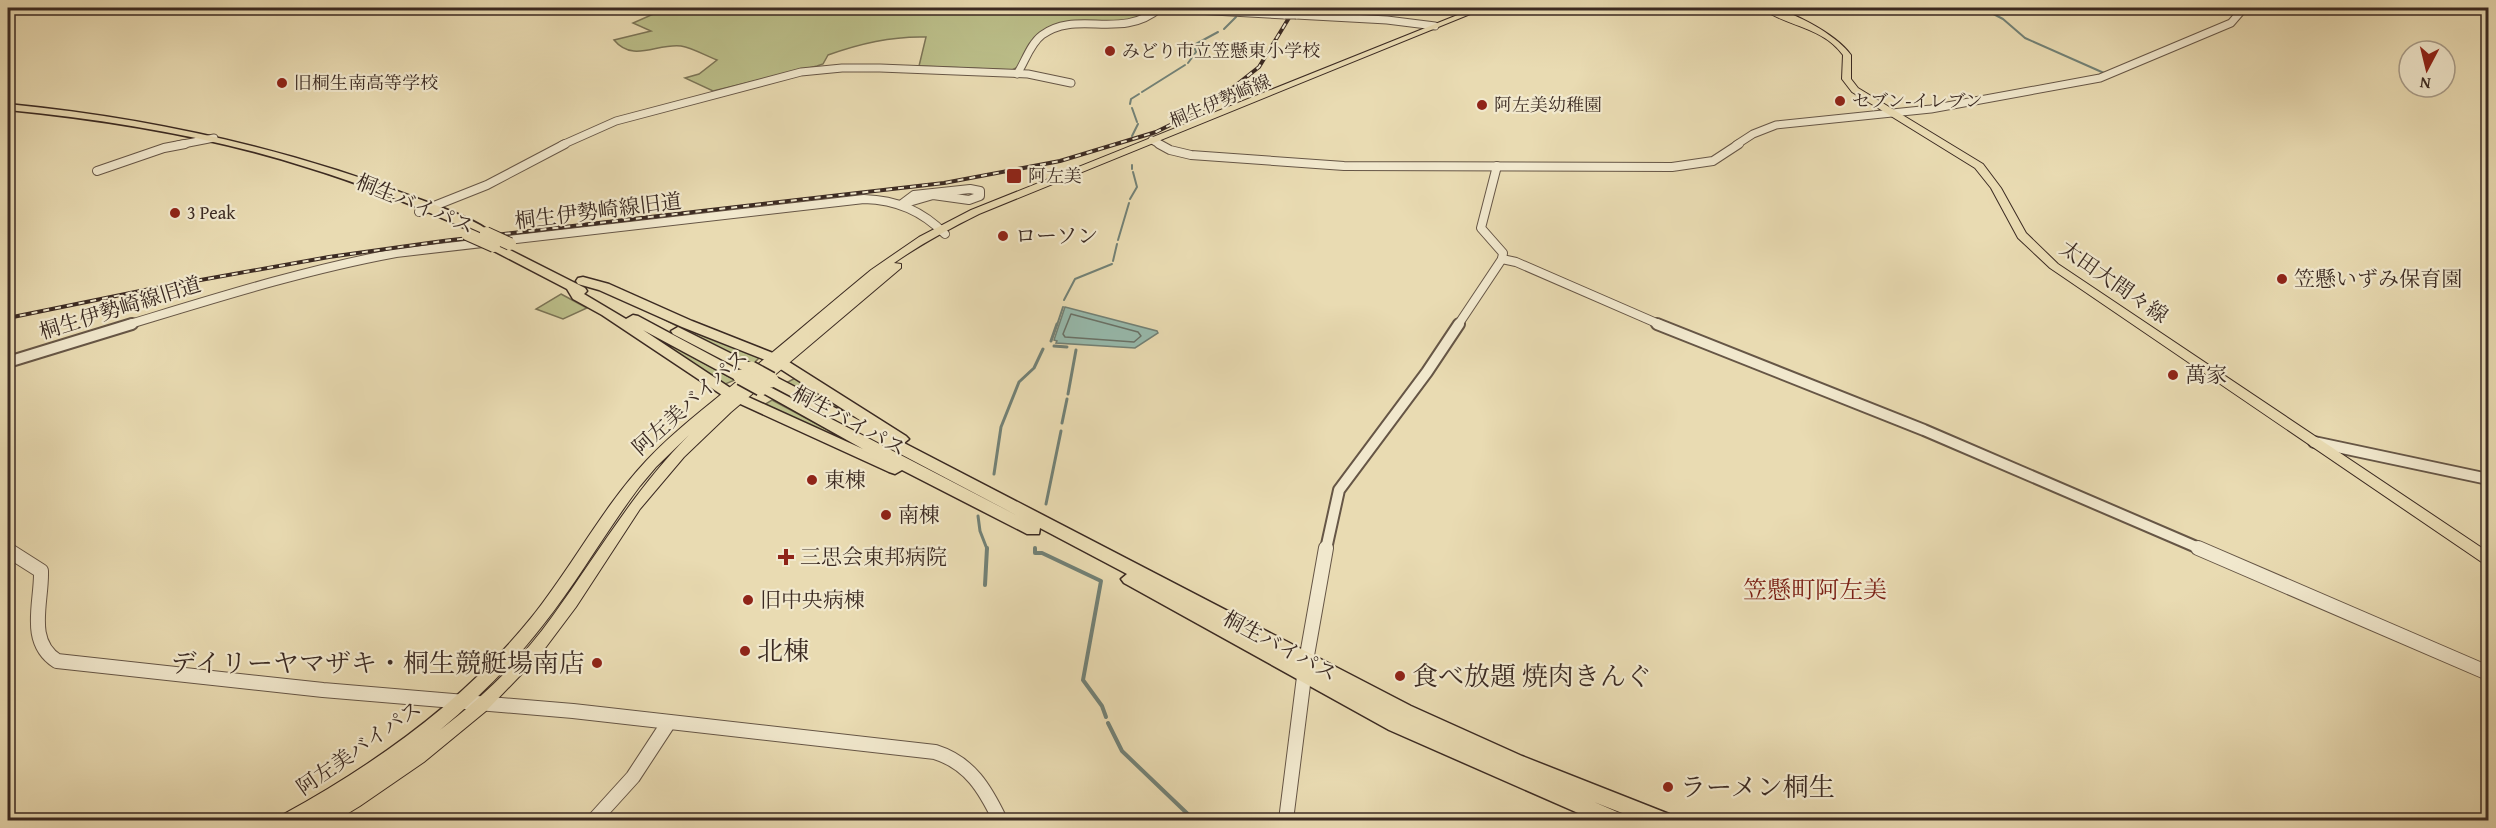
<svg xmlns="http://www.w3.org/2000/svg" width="2496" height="828" font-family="'Gentium Book Plus','Noto Serif JP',serif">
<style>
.green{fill:#bbbe89;stroke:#7b7456;stroke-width:1.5}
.water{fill:#97bbae;stroke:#728176;stroke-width:1.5}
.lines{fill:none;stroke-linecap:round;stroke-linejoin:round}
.shore{stroke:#697268;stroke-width:1.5}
.stream-far2{stroke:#728176;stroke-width:2}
.stream-far1{stroke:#728176;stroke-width:3}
.stream{stroke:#728176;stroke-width:4}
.tertiary-far3-casing{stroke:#665646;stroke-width:9}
.tertiary-far2-casing{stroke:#665646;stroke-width:10}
.tertiary-far1-casing{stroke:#665646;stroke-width:14}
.tertiary-casing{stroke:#665646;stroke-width:16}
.primary-casing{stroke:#3b2a22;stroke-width:2}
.trunk-casing{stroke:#3b2a22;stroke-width:3}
.tertiary-far3{stroke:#f1e8cd;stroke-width:7}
.tertiary-far2{stroke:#f1e8cd;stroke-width:8}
.tertiary-far1{stroke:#f1e8cd;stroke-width:10}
.tertiary{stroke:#f1e8cd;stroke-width:14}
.primary{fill:#e9dbb2;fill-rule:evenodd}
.trunk{fill:#e9dbb2;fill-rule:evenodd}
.rail-casing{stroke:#3b2a22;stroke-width:4}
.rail{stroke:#f1e8cd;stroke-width:2;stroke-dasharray:6;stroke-linecap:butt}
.tertiary-bridge-casing{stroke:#665646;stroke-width:9;stroke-linecap:butt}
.trunk-bridge-far1-casing{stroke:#3b2a22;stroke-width:14;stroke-linecap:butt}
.trunk-bridge-casing{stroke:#3b2a22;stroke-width:18;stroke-linecap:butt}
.tertiary-bridge{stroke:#f1e8cd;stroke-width:7}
.trunk-bridge-far1{stroke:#e9dbb2;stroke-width:12}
.trunk-bridge{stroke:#e9dbb2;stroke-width:15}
.poi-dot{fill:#8f2418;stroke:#f1e8cd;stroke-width:2}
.labels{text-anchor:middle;stroke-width:4.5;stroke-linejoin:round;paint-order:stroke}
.far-poi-label{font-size:18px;fill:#3b2a22;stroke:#f1e8cd;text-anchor:start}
.far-street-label{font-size:18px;fill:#3b2a22;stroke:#f1e8cd}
.street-label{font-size:21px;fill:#3b2a22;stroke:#f1e8cd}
.poi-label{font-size:21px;fill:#3b2a22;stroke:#f1e8cd;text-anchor:start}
.quarter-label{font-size:24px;fill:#7a1f14;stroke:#f1e8cd}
.near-poi-label{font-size:26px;fill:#3b2a22;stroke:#f1e8cd;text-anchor:start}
</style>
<rect width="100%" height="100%" fill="#e9dbb2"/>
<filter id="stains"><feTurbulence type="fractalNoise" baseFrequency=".00333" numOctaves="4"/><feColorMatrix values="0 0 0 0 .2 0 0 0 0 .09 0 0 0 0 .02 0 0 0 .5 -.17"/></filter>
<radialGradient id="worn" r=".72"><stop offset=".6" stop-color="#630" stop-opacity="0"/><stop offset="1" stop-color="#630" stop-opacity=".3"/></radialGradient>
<g class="green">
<path d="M667,8h489c-41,37 -113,-8 -138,59l-6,3 -93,-4 7,-29c-32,-1 -68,7 -98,18l-5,9 -6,2 -104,25 -28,-13 14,-4 18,-14c-11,-4 -24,-12 -36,-14 -24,-3 -48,17 -67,-6l37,-9 -18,-8z"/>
<polygon points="561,294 587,308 563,319 536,309"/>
<polygon points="650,312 760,357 752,365"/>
<polygon points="629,322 735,380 723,385"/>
<polygon points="797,377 892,439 786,383"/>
<polygon points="772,400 877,456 762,406"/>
</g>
<polygon class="water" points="1065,307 1157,331 1158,333 1135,348 1056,343 1057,341 1054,340"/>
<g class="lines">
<polygon class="shore" points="1071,314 1138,332 1141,336 1134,342 1065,337 1063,334"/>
<g class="stream-far2">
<polyline points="1982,8 2003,19 2025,38 2104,73"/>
<polyline points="1224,29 1236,17"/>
<polyline points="1188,63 1196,52 1194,45 1218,32"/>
<polyline points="1142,92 1185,65"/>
<polyline points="1130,104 1131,99 1139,94"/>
<polyline points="1132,108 1137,122"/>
<polyline points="1132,136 1138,124"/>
<polyline points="1132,165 1132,169"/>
<polyline points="1130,199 1137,187 1133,172"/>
<polyline points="1118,240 1129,203"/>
<polyline points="1113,261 1117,244"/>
<polyline points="1064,300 1075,279 1112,264"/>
<polyline points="1057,325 1063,307"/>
</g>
<g class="stream-far1">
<polyline points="1051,341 1057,324"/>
<polyline points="1054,346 1067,347"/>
<polyline points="1068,394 1076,350"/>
<polyline points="1062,423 1067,399"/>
<polyline points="994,474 1001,427 1019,382 1034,368 1043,349"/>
<polyline points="1046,504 1061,431"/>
<polyline points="978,516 980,531 987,549"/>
</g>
<g class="stream">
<polyline points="1035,548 1035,553 1042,553 1101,581 1083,680 1102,706 1106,717"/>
<polyline points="985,585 987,548"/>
<polyline points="1108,723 1122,751 1194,820"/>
</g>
<g class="tertiary-far3-casing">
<g id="tertiary-far3">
<polyline points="1159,8 1285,15"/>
<polyline points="1296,15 1387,20 1435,26"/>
<path d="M1017,74c8,-12 13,-30 25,-39 35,-26 79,6 118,-27"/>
<polyline points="1152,140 1161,145"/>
<polyline points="178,145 214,138"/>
<polyline points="562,145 616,121 801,72 842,68 880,68 1028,74 1071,83"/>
<polyline points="1736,145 1753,134 1776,125 1931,109 2100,78 2231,23 2244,8"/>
</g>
</g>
<g class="tertiary-far2-casing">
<g id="tertiary-far2">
<polyline points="1159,144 1170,150 1191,155 1344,166 1672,167 1713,161 1739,144"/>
<polyline points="97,171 164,148 185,144"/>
<polygon points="970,189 980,191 980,196 969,200 933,195 902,204 914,195"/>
<polyline points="419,212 487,185 565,144"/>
<polyline points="1502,259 1516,262 1661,325"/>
<path d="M127,325c89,-27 177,-55 269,-72l468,-54c33,1 58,12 81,35"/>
<polyline points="1458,325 1502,259 1503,253 1481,228 1497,166"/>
</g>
</g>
<g class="tertiary-far1-casing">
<g id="tertiary-far1">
<polyline points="1657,324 1924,430 2201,549"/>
<polyline points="8,362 132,324"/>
<polyline points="2314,442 2488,479"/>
<polyline points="1326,549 1339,490 1427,372 1459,324"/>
</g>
</g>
<g class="tertiary-casing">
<g id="tertiary">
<polyline points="2198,548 2488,673"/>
<path d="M8,550l33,21c1,31 -15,70 16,90l266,29 250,21 362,41c35,11 50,37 65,68"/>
<polyline points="594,820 633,777 669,722"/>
<polyline points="1286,820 1306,661 1326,548"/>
</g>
</g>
<g class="primary-casing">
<g id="primary">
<path d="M1475,8h10l-506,206c-30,15 -58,30 -85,49l7,1v4l-170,144 -47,45 -44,52 -64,98 -36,48 -54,56 -62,51 -64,44 -23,14h-24l2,-4 -8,4h-25l2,-6c93,-51 180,-113 247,-196 41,-51 71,-110 115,-157 27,-29 59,-53 89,-78 46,-37 91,-76 136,-113l48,-33 52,-27zM689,435c-55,55 -92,120 -137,182 -31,43 -70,81 -112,113 38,-32 73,-66 103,-105 35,-44 63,-94 97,-139l16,-19z"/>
<path d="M1761,8c24,-3 76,27 90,47v24l7,9 125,76 18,24 25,45 32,31 430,288v12l-5,-1 -433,-295 -32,-30 -27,-50 -16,-20 -123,-76 -10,-13 1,-24c-21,-29 -56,-28 -82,-47z"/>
</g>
</g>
<g class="trunk-casing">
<g id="trunk">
<path d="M8,104c141,14 276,43 408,94 17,6 63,23 74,34l-2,3h-8c-57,-26 -114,-50 -174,-68 -97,-31 -197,-47 -298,-57z"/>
<polygon points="494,242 585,288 587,291 584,294 626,319 633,315 638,316 746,374 748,377 746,380 736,380 643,330 735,391 863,449 754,388 756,385 766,385 1018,516 766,383 764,380 766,377 776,377 866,424 768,361 682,327 599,290 578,284 576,281 578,278 583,277 609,284 692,321 778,355 906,436 909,439 904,443 1411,706 1522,756 1669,814 1673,820 1640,820 1594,802 1622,814 1626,820 1594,820 1389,730 1124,583 1121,579 1127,574 1040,528 1039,534 1027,534 902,470 895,474 889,472 725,397 602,315 573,299 567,289 490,249 488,246"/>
<polygon points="678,327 756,366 758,369 756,372 746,372 673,334 671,331"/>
</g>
</g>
<use href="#tertiary-far3" class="tertiary-far3"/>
<use href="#tertiary-far2" class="tertiary-far2"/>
<use href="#tertiary-far1" class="tertiary-far1"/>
<use href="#tertiary" class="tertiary"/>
<use href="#primary" class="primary"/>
<use href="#trunk" class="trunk"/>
<g class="rail-casing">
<polyline id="rail" points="8,318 145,290 329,257 443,241 944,183 1060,161 1156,132 1211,105 1259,67 1295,8"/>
</g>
<use href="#rail" class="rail"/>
<g class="tertiary-bridge-casing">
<polyline id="tertiary-bridge" points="1285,15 1296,15"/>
</g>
<g class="trunk-bridge-far1-casing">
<g id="trunk-bridge-far1">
<polyline points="486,233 510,244"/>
<polyline points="467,234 494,246"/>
</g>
</g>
<g class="trunk-bridge-casing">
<g id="trunk-bridge">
<polyline points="751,369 771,380"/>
<polyline points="741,377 761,388"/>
</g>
</g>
<use href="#tertiary-bridge" class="tertiary-bridge"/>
<use href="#trunk-bridge-far1" class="trunk-bridge-far1"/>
<use href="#trunk-bridge" class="trunk-bridge"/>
</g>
<g class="poi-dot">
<circle cx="1110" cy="51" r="6"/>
<circle cx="282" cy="83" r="6"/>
<circle cx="1840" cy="101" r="6"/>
<circle cx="1482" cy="105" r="6"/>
<rect x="1006" y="168" width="16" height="16" rx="3"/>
<circle cx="175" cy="213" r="6"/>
<circle cx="1003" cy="236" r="6"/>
<circle cx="2282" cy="279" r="6"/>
<circle cx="2173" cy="375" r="6"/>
<circle cx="812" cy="480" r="6"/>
<circle cx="886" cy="515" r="6"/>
<path d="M783 548h6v6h6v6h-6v6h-6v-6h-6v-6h6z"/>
<circle cx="748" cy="600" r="6"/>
<circle cx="745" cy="651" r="6"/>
<circle cx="597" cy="663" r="6"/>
<circle cx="1400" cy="676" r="6"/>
<circle cx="1668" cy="787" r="6"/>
</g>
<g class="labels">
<g class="far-poi-label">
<text x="1122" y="57">みどり市立笠懸東小学校</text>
<text x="294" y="89">旧桐生南高等学校</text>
<text x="1852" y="107">セブン-イレブン</text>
<text x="1494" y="111">阿左美幼稚園</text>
<text x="1028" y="182">阿左美</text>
<text x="187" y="219">3 Peak</text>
</g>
<g class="far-street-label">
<text transform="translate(1220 101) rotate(-23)" y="6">桐生伊勢崎線</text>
</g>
<g class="street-label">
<text transform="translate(415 204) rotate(22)" y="7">桐生バイパス</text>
<text transform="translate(598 211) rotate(-7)" y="7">桐生伊勢崎線旧道</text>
<text transform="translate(2114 282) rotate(35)" y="7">太田大間々線</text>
<text transform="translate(120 308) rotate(-17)" y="7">桐生伊勢崎線旧道</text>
<text transform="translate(690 402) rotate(-42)" y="7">阿左美バイパス</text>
<text transform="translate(849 421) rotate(28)" y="7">桐生バイパス</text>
<text transform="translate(1280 646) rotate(28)" y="7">桐生バイパス</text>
<text transform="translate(359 748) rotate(-35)" y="7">阿左美バイパス</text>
</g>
<g class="poi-label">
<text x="1015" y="243">ローソン</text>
<text x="2294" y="286">笠懸いずみ保育園</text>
<text x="2185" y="382">萬家</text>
<text x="824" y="487">東棟</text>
<text x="898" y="522">南棟</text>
<text x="800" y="564">三思会東邦病院</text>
<text x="760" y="607">旧中央病棟</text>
</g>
<g class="quarter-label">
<text x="1815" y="598">笠懸町阿左美</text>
</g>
<g class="near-poi-label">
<text x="757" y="660">北棟</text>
<text x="585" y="672" text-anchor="end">デイリーヤマザキ・桐生競艇場南店</text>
<text x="1412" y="685">食べ放題 焼肉きんぐ</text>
<text x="1680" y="796">ラーメン桐生</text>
</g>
</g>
<rect width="2496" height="828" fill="none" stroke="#e9dbb2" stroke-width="30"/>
<rect x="9" y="9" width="2478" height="810" fill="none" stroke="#3b2a22" stroke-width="3"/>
<rect x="15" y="15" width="2466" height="798" fill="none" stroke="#3b2a22" stroke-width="1.5"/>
<g transform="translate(2427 69) rotate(187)"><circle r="28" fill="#f1e8cd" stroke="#a89c89" stroke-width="1.5"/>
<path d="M0-4.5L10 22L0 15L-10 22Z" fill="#8f2418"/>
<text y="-9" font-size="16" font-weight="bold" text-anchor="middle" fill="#3b2a22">N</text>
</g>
<rect width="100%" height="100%" filter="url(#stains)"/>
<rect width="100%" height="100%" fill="url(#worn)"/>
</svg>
